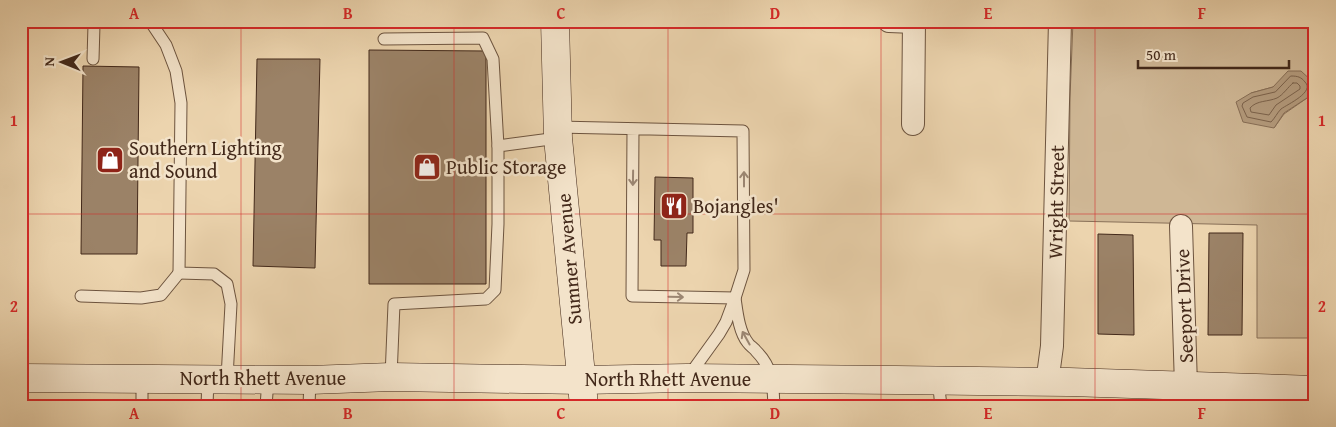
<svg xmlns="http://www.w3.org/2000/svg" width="1336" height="427" font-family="'Gentium Book Plus',serif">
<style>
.green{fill:#cfb795;stroke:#897058;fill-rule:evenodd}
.water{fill:#b39a7c;stroke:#866d55}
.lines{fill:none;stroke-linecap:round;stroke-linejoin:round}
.shore{stroke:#7b624b;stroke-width:1}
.building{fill:#9b8267;stroke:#43291a}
.lane-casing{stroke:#6d543f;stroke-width:13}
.street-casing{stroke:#6d543f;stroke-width:24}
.secondary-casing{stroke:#43291a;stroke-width:29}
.lane{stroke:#f3e3ca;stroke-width:11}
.street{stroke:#f3e3ca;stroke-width:22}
.secondary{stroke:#f3e3ca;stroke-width:28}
.oneway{stroke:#9b8672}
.grid{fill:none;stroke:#d62828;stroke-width:1;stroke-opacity:0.55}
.labels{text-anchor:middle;stroke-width:5;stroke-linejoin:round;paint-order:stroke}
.poi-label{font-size:20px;fill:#43291a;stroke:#f3e3ca;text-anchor:start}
.street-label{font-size:20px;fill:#43291a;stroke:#f3e3ca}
.neatline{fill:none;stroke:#d62828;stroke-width:2}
.grid-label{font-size:16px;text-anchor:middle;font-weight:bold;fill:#d62828}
</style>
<rect width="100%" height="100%" fill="#ecd4ae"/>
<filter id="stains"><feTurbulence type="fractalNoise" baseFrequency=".004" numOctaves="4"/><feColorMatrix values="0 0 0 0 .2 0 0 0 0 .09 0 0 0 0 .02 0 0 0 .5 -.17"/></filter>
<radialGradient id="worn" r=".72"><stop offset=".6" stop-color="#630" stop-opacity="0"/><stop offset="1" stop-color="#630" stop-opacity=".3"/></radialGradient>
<path class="green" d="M1073,21h242v317h-58v-113l-188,-4 1,-123zM1273,87l37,9 -26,18 -10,14 -23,-35z"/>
<polygon class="water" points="1288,71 1301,71 1314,83 1310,96 1284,113 1274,128 1243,122 1236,102 1251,93 1273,87"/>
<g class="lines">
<g class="shore">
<path d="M1291,76c7,0 10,1 14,6 10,10 -17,22 -24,27 -4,4 -6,9 -10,13l-24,-5 -5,-11 1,-3 10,-6 22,-5z"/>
<path d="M1293,83h4l3,3v3l-24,16 -7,10 -18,-3 -1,-4c7,-8 18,-6 27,-10 6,-3 11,-11 16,-15z"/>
</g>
</g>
<g class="building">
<polygon points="369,50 486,51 486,284 369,284"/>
<polygon points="257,59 320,59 315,268 253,266"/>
<polygon points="83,66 139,67 137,254 81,254"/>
<polygon points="655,177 693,178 693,233 687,233 686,266 661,266 661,240 654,240"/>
<polygon points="1209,233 1243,233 1242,335 1208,335"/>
<polygon points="1098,234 1133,235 1134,335 1098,334"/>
</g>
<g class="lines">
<g class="lane-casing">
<g id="lane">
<polyline points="150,21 166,45 176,71 181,103 179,273 214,274 227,284 231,304 227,378"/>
<polyline points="384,39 483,38 493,59 498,146"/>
<polyline points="93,59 94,25 97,21"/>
<polyline points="557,127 743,131 744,270 735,298 632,296 633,129"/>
<polyline points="81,296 141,298 161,295 179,273"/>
<polyline points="391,377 394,304 486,299 495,290 498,224 498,146 558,138"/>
<path d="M688,377l31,-43 7,-12 9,-24c2,14 4,34 13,45 2,3 6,5 8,8 17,17 17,33 18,55"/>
<polyline points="938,380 941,406"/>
<polyline points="142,406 142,379"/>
<polyline points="207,406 208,378"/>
<polyline points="266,406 268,380"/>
<polyline points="309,406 310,380"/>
</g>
</g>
<g class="street-casing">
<g id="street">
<polyline points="889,21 914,22"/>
<polyline points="913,124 914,21"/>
<polyline points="1181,226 1186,386"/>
<polyline points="1047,383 1052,346 1060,21"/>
</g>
</g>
<g class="secondary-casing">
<g id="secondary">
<polyline points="555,21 558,138 584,406"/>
<polyline points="21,378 310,380 391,377 581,380 687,378 896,380 1069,382 1315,390"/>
</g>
</g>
<use href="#lane" class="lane"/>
<use href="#street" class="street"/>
<use href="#secondary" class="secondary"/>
</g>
<defs><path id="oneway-shaft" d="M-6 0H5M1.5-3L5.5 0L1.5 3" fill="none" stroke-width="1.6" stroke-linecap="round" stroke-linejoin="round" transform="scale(1.25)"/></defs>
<g class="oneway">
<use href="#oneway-shaft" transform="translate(633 178) rotate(91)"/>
<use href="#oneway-shaft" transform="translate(744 179) rotate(-90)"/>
<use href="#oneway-shaft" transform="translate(676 297) rotate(1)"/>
<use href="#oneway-shaft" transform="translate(746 338) rotate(-119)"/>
</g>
<path class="grid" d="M241,21v385M454,21v385M668,21v385M881,21v385M1095,21v385M21,214h1294"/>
<defs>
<g id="shop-square" transform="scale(1.4375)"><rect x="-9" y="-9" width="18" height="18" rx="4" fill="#8f2418" stroke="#f3e3ca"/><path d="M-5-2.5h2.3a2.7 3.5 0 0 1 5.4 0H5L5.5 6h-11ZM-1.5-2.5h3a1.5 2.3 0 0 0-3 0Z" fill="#fff"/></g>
<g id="restaurant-square" transform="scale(1.4375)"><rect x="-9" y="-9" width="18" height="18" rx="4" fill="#8f2418" stroke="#f3e3ca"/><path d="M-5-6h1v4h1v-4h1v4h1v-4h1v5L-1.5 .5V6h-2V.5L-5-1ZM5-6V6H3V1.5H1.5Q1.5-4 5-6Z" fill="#fff"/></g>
</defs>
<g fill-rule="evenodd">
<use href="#shop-square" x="110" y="160"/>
<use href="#shop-square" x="427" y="167"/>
<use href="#restaurant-square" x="674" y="206"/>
</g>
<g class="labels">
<g class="poi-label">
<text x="129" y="155">Southern Lighting<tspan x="129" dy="23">and Sound</tspan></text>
<text x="446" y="174">Public Storage</text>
<text x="693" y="213">Bojangles'</text>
</g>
<g class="street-label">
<text transform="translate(1056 202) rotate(-89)" y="7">Wright Street</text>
<text transform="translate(569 259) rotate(-95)" y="7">Sumner Avenue</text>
<text transform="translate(1184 306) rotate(-92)" y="7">Seeport Drive</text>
<text x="263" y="385">North Rhett Avenue</text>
<text x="668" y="386">North Rhett Avenue</text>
</g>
</g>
<rect width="1336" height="427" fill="none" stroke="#ecd4ae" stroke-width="55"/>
<g transform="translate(62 62) rotate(271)" stroke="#f3e3ca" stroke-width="4" paint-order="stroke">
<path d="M0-4L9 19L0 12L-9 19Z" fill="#43291a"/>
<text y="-8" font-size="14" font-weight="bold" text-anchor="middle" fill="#43291a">N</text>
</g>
<path d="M1138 60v8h151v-8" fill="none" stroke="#43291a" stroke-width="2.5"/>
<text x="1146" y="60" font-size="15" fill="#43291a" stroke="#f3e3ca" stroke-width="4" paint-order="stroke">50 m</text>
<rect x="28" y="28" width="1280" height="372" class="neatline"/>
<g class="grid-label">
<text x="134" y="19">A</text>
<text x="348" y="19">B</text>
<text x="561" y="19">C</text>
<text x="775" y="19">D</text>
<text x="988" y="19">E</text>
<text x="1202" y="19">F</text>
<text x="14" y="126">1</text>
<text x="1322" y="126">1</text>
<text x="14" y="312">2</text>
<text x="1322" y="312">2</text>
<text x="134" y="419">A</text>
<text x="348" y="419">B</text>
<text x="561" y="419">C</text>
<text x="775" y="419">D</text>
<text x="988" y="419">E</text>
<text x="1202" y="419">F</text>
</g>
<rect width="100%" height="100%" filter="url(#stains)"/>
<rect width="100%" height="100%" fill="url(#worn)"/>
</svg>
